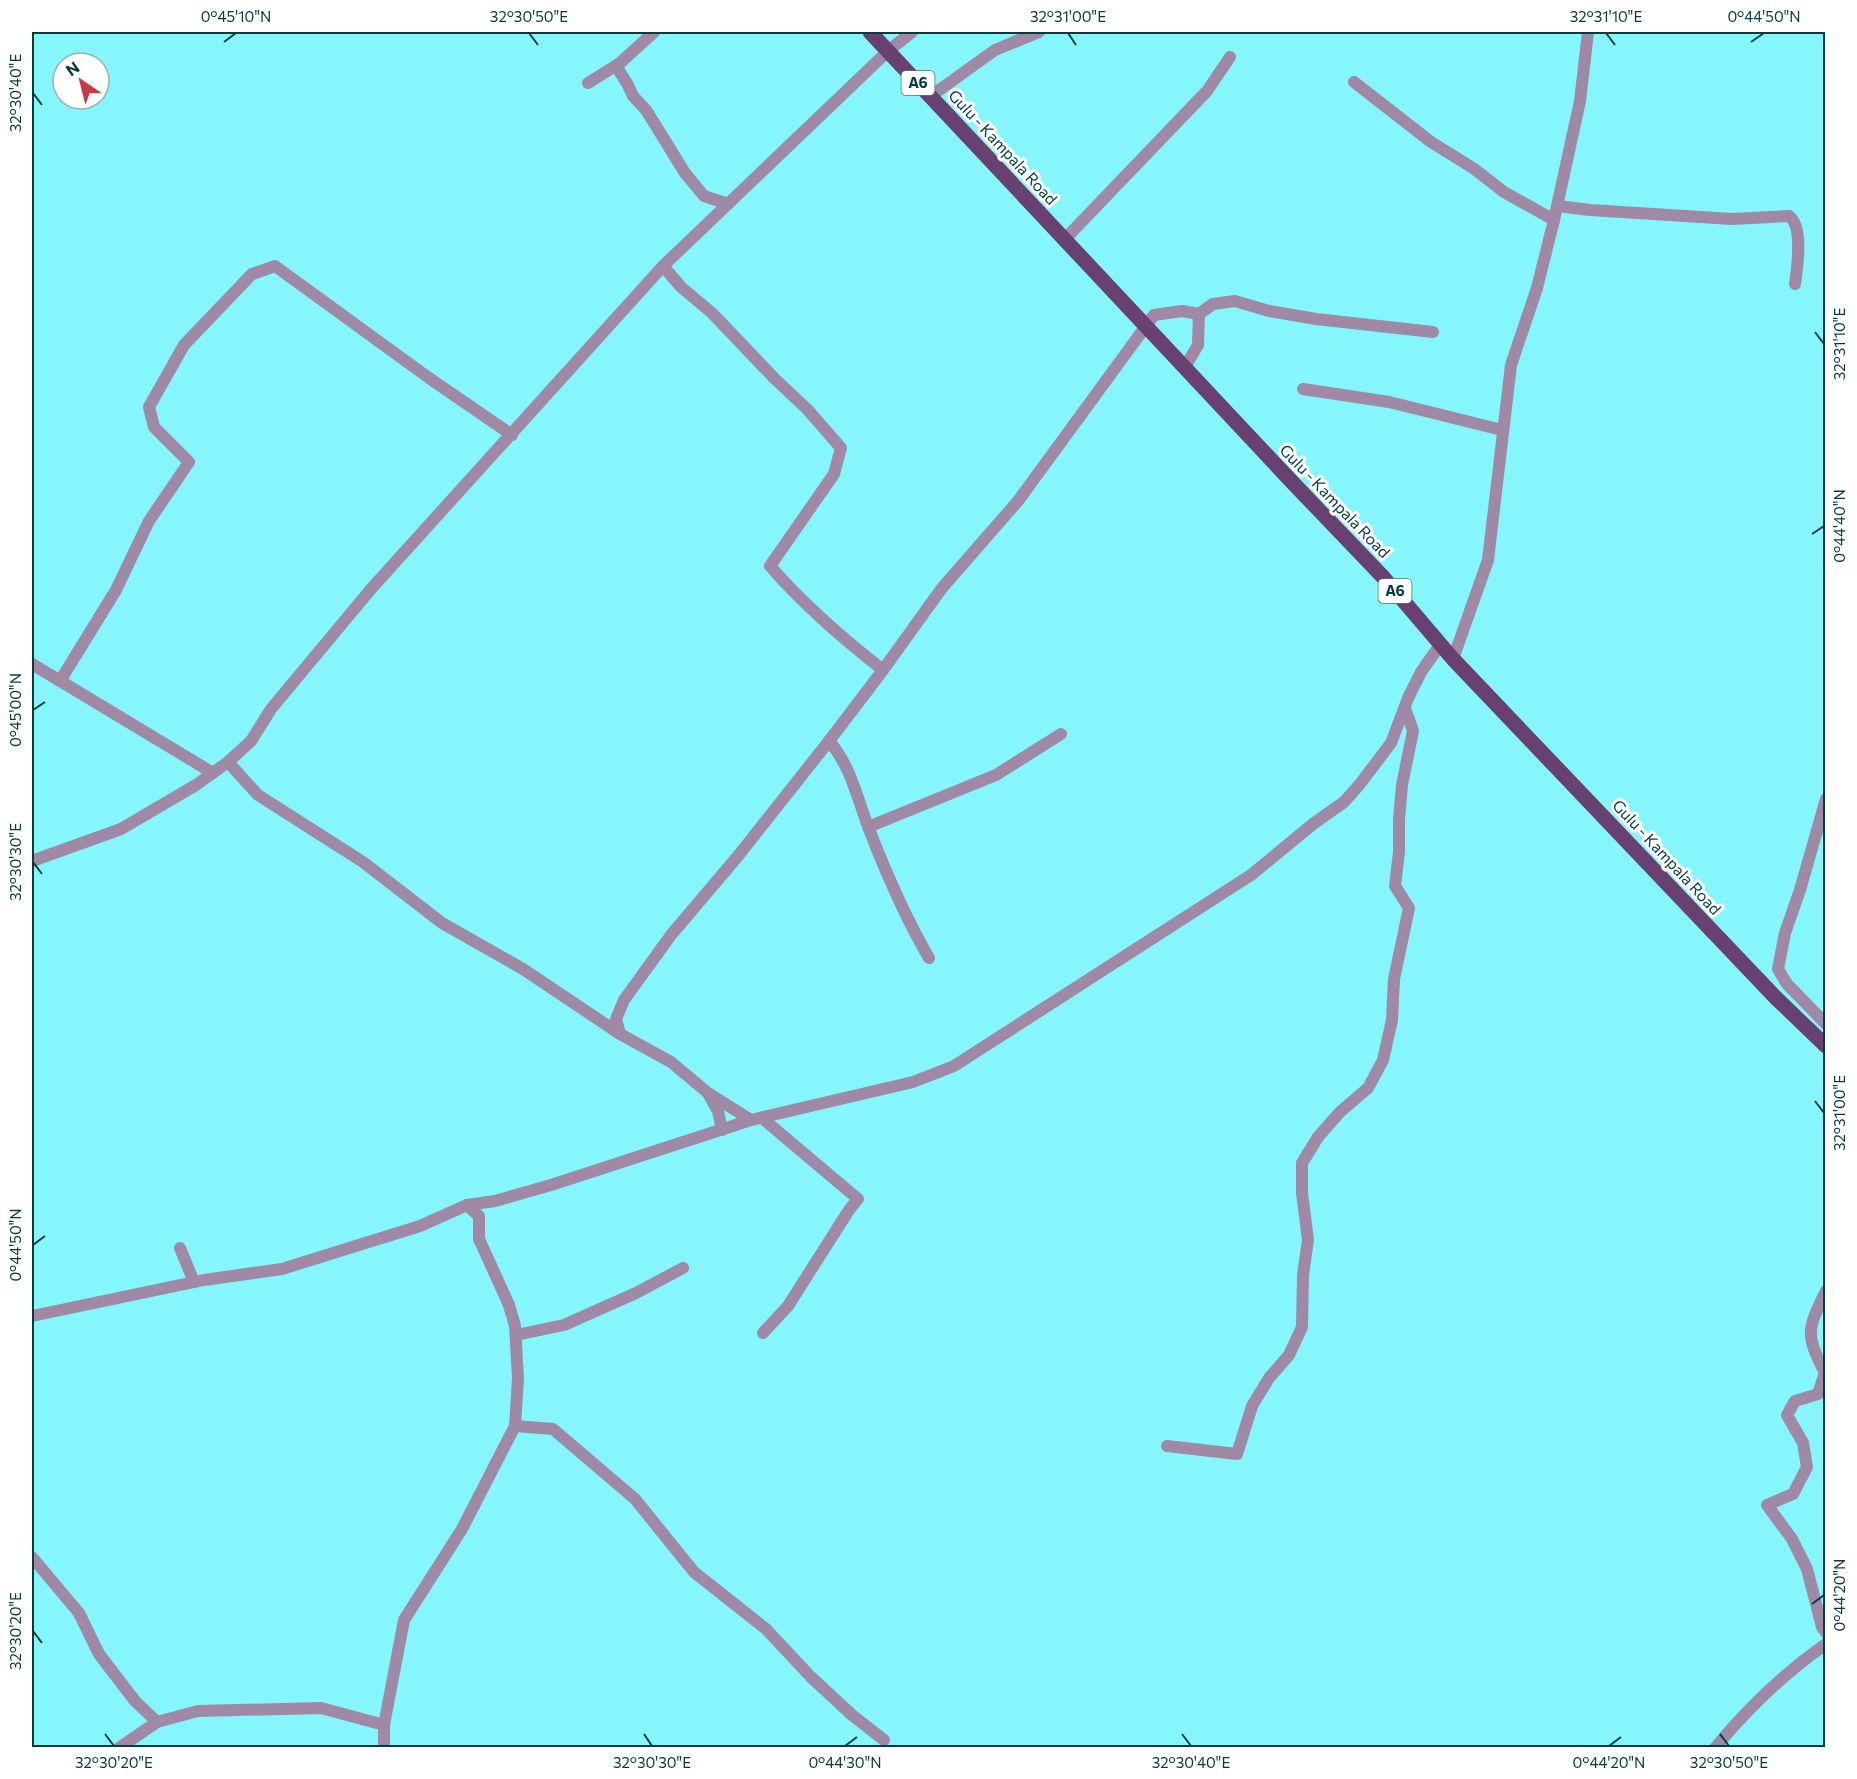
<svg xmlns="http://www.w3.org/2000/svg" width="1857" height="1779" font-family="Commissioner,sans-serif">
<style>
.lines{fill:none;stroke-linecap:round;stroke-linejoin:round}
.minor{stroke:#9f89a4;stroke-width:12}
.major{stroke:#684170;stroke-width:15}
.ticks{fill:none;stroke:#053c3e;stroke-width:2}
.labels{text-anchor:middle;stroke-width:6;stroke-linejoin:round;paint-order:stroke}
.shield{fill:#fff;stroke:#507678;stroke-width:1.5}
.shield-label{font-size:15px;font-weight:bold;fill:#053c3e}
.street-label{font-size:16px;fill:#053c3e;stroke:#fff}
.neatline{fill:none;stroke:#053c3e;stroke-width:2}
.ticks-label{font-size:15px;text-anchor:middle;fill:#053c3e}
</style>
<rect width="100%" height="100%" fill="#84f6fc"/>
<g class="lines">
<g class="minor">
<polyline points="616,66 628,85 633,96 646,110 685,173 704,196 728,204"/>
<polyline points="1354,82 1431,142 1473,168 1504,192 1554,220"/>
<polyline points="588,83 620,63 654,32"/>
<polyline points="931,96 995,50 1039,32"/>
<path d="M1557,206l33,4 142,9 57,-3c15,11 8,52 6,68"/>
<polyline points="1065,239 1207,91 1230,57"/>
<path d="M663,266l18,21 31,26 63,66 33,31 33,38 -7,26 -64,92c34,39 72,72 113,104"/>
<polyline points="1185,367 1198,345 1199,314"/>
<polyline points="1303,389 1389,402 1502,430"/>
<polyline points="1453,659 1488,560 1511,365 1537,288 1554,220 1580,101 1588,32"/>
<polyline points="32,664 213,773"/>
<polyline points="60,681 116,590 149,521 189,462 154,427 149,407 184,345 252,274 275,266 429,378 512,435"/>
<polyline points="829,741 883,670 942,588 1018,501 1154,315 1182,311 1199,314 1213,304 1235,301 1269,311 1316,319 1433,332"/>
<polyline points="228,762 258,795 363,862 442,923 523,969 620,1034"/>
<polyline points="1826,799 1800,890 1785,933 1778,969 1787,984 1826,1024"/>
<polyline points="868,827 996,775 1061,734"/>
<polyline points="32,861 121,829 196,785 228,762 251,741 271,709 371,589 663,266 888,51 912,32"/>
<polyline points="709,1095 718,1111 722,1130"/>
<polyline points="762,1118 858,1199 849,1210 788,1306 763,1333"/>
<path d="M751,1120l-43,-27 -37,-31 -51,-28 -4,-15 8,-19 47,-65 67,-79 91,-115c22,25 28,57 40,88 17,44 36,88 60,129"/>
<polyline points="467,1205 479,1216 479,1239 509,1305 515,1326 518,1378 515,1426 553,1429 635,1499 694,1572 766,1629 811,1677 852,1715 884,1740"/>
<polyline points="180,1248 194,1282"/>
<path d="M1826,1291c-19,39 -21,43 -1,82l-7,21 -23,7 -8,14 16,28 4,24 -14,27 -26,11 25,34 15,30 15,58 4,6"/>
<polyline points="32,1316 204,1280 282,1269 420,1226 467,1205 495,1201 551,1185 751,1120 913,1082 954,1066 1251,875 1313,824 1344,802 1360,784 1391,743 1408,698 1421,672 1440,645"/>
<polyline points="516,1335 564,1325 636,1293 683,1268"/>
<polyline points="1167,1446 1237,1454 1252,1406 1269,1378 1289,1355 1302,1327 1303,1275 1308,1240 1302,1193 1302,1163 1318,1137 1340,1112 1368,1088 1383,1060 1392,1020 1394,979 1409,908 1395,886 1399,852 1399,819 1402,785 1413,731 1405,708"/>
<polyline points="32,1557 79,1613 99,1654 135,1701 157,1722"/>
<polyline points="119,1748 157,1722 198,1711 321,1708 384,1725"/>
<polyline points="384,1748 384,1725 404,1620 462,1529 515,1426"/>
<path d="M1715,1748c33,-40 68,-74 111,-104"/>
</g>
<polyline class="major" points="870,32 1293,483 1384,578 1453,659 1776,998 1826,1046"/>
</g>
<path class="ticks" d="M529,33l9,12M1068,33l8,12M1606,33l9,12M224,42l12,-9M1751,42l13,-9M33,93l9,12M1815,332l9,12M1812,534l12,-8M33,710l12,-8M33,862l9,12M1815,1101l9,12M33,1245l12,-9M1812,1604l12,-9M33,1631l9,12M105,1734l9,12M644,1734l8,12M1182,1734l9,12M1720,1734l9,12M845,1746l12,-9M1609,1746l12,-9"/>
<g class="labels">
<g class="shield">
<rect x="901.5" y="71" width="33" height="24" rx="4.5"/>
<rect x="1378.5" y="579" width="33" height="24" rx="4.5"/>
</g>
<g class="shield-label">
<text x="918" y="88">A6</text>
<text x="1395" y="596">A6</text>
</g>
<g class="street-label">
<text transform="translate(1003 147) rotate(47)" y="6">Gulu - Kampala Road</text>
<text transform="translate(1335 501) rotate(46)" y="6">Gulu - Kampala Road</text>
<text transform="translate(1667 857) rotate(47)" y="6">Gulu - Kampala Road</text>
</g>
</g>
<rect width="1857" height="1779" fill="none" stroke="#ffffff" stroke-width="66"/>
<g transform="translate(81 81) rotate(325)"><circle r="28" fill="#ffffff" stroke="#9bb1b2" stroke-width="1.5"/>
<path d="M0-4.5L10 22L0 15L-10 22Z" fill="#c93946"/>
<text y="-9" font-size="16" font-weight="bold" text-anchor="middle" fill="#053c3e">N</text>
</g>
<rect x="33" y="33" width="1791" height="1713" class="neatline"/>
<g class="ticks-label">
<text x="236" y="22">0°45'10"N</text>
<text x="529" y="22">32°30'50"E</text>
<text x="1068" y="22">32°31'00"E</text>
<text x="1606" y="22">32°31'10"E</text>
<text x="1764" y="22">0°44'50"N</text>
<text transform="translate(16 93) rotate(-90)" y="5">32°30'40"E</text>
<text transform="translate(1840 344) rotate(-90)" y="5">32°31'10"E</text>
<text transform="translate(1840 526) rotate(-90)" y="5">0°44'40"N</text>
<text transform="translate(16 710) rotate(-90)" y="5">0°45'00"N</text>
<text transform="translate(16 862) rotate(-90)" y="5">32°30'30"E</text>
<text transform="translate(1840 1113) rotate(-90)" y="5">32°31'00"E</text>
<text transform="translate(16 1245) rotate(-90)" y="5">0°44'50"N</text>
<text transform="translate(1840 1595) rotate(-90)" y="5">0°44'20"N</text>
<text transform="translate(16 1631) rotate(-90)" y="5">32°30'20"E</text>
<text x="114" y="1768">32°30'20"E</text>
<text x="652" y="1768">32°30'30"E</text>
<text x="845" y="1768">0°44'30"N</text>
<text x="1191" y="1768">32°30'40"E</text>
<text x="1609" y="1768">0°44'20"N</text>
<text x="1729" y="1768">32°30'50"E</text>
</g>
</svg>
